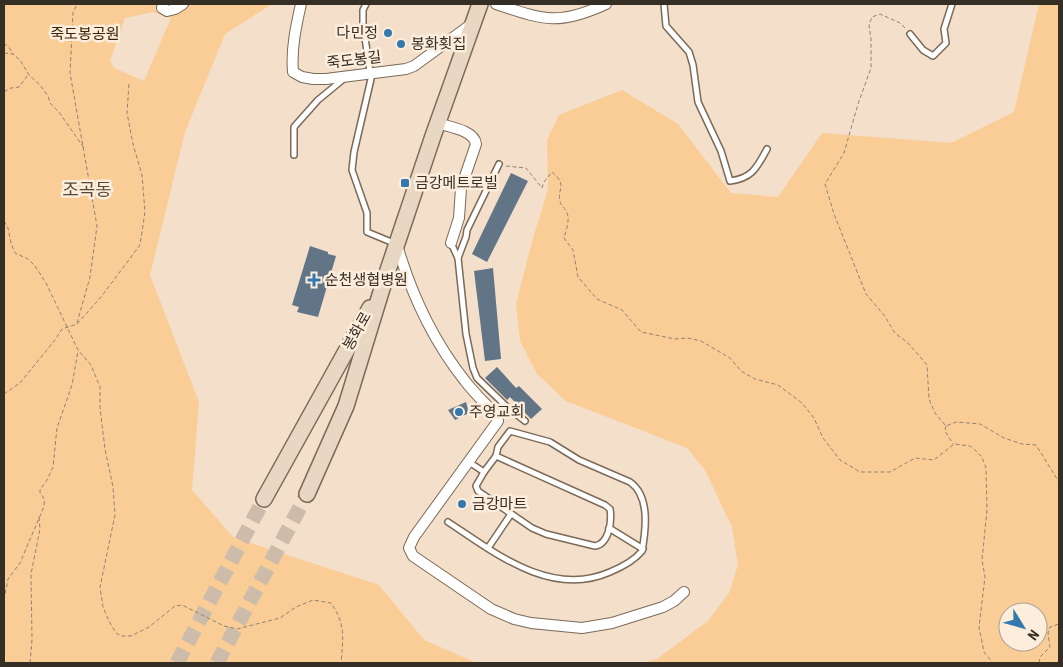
<svg xmlns="http://www.w3.org/2000/svg" width="1063" height="667" font-family="'Roboto Condensed','Noto Sans KR',sans-serif">
<style>
.green{fill:#facc96;fill-rule:evenodd}
.building{fill:#617587}
.lines{fill:none;stroke-linecap:round;stroke-linejoin:round}
.secondary-tunnel{stroke:#cdbca9;stroke-width:15;stroke-dasharray:15 8;stroke-linecap:butt}
.service-casing{stroke:#7b6a57;stroke-width:8}
.minor-casing{stroke:#7b6a57;stroke-width:12}
.secondary-casing{stroke:#7b6a57;stroke-width:18}
.path{stroke:#918375;stroke-width:1;stroke-dasharray:4 2.5;stroke-linecap:butt}
.service{stroke:#fff;stroke-width:5}
.minor{stroke:#fff;stroke-width:10}
.secondary{stroke:#e8d7c2;stroke-width:15}
.poi-dot{fill:#3578ae;stroke:#fdeddc;stroke-width:2}
.labels{text-anchor:middle;stroke-width:5;stroke-linejoin:round;paint-order:stroke}
.poi-label{font-size:15px;fill:#352e25;stroke:#fdeddc;text-anchor:start}
.park-label{font-size:15px;fill:#3c2402;stroke:#fdeddc}
.street-label{font-size:15px;fill:#352e25;stroke:#fdeddc}
.quarter-label{font-size:18px;fill:#574735;stroke:#fdeddc}
</style>
<rect width="100%" height="100%" fill="#f3dfca"/>
<g class="green">
<path d="M4,4h268l-47,30 -40,98 -35,143 49,127 -7,88 41,47 146,48 45,55 53,23h-473zM153,12l18,6 -27,63 -30,-13 -4,-7 15,-43z"/>
<path d="M1039,4h20v659h-416l14,-4 51,-38 21,-28 9,-28 -6,-38 -27,-57 -18,-22 -121,-47 -29,-27 -17,-33 -4,-37 16,-62 16,-53 -1,-49 12,-25 63,-25 56,34 53,69 47,4 44,-64 129,10 63,-31zM1008,612h30v30h-30z"/>
</g>
<g class="building">
<polygon points="511,173 528,181 487,262 472,254"/>
<polygon points="310,246 328,252 328,254 336,256 318,317 297,312 299,307 292,305"/>
<polygon points="493,268 501,359 485,361 474,271"/>
<polygon points="497,367 516,388 519,386 542,409 531,419 510,397 507,400 485,378"/>
<polygon points="466,402 469,413 455,420 448,410"/>
</g>
<g class="lines">
<g class="secondary-tunnel">
<polyline points="177,663 264,499"/>
<polyline points="217,663 307,494"/>
</g>
<g class="service-casing">
<g id="service">
<polyline points="366,4 363,10 363,24 371,79 354,152 352,170 367,213 367,232 396,244"/>
<path d="M664,4l2,22 23,26 4,13 5,37 23,49 9,30c23,-3 27,-14 37,-32"/>
<polyline points="910,34 923,50 933,56 946,43 944,29 952,4"/>
<polyline points="294,155 294,127 318,100 346,77"/>
<polyline points="451,243 458,258 466,334 473,368 477,378 506,406 525,421"/>
<polyline points="458,258 466,237 467,230 499,164"/>
<path d="M484,472l-8,14 2,5 54,37 14,6 49,12c14,-2 17,-25 15,-37l-5,-4 -109,-49"/>
<path d="M448,522c47,31 103,76 162,50 12,-5 24,-11 32,-21 4,-22 8,-55 -12,-69l-51,-22 -29,-18 -40,-11 -12,16 -2,9 -12,16 -15,-10"/>
<polyline points="609,528 643,549"/>
<polyline points="488,548 511,514"/>
</g>
</g>
<g class="minor-casing">
<g id="minor">
<polyline points="163,4 162,8 167,11 175,9 183,4"/>
<path d="M301,4c-5,22 -10,45 -8,68l9,5 11,2h13l80,-10 8,-3 59,-43"/>
<path d="M496,4c48,16 62,22 110,0"/>
<path d="M437,123c12,4 37,7 39,21l-15,44 -2,30 -8,25"/>
<path d="M397,245c14,48 37,97 68,136 9,12 21,23 31,34l2,6 -84,116 -5,11 4,8 78,53 23,10 17,4 51,5 30,-5 51,-16 11,-6 10,-9"/>
</g>
</g>
<g class="secondary-casing">
<g id="secondary">
<polyline points="307,494 346,406 384,282 433,136 480,4"/>
<polyline points="264,499 370,308"/>
</g>
</g>
<g class="path">
<polyline points="905,28 900,23 880,14 872,17 869,25 871,39 871,68 858,104 844,153 825,184 834,214 866,294 884,315 895,333 909,344 927,365 929,399 935,413 946,426 956,422 980,424 1004,438 1022,444 1036,445 1059,482"/>
<polyline points="4,43 10,49 13,54"/>
<polyline points="4,53 13,54 20,60 29,75 40,85 48,96 50,103 59,112 84,148"/>
<polyline points="4,92 11,88 19,87 28,75"/>
<path d="M506,166l20,2 16,20 2,-6 8,-10c16,14 5,16 8,29 0,4 4,6 6,10 5,8 0,19 -2,27l9,12 5,27 19,22 25,11 19,22 34,7 13,-1 13,3 29,17 11,13 14,8 23,6 24,18 12,15 9,20 17,22 20,12h30l25,-14 19,2 20,-16 16,2 4,3 8,8 4,11 1,42 -5,50 3,17 -6,50 5,25 9,11"/>
<path d="M4,221l4,7 3,15 4,10 13,6 7,7 11,17 32,67 13,15 9,22v21l5,41 8,38 2,28 -15,72 3,20 7,16 6,10 5,3h10l18,-9 26,-21 7,-1 42,21 13,3 43,-11 16,-11 17,-7 18,3c15,21 12,36 10,60"/>
<polyline points="77,323 90,277 97,226 70,73 73,13 77,4"/>
<polyline points="4,394 20,383 55,340 62,329 77,324 101,297 140,245 145,212 142,175 133,144 127,113 129,83"/>
<polyline points="946,426 945,431 953,444"/>
<path d="M4,600l4,-21 12,-16 23,-54c2,-6 2,-11 -3,-16v-3l7,-10 6,-13 4,-39 15,-43 6,-34"/>
<polyline points="30,663 32,640 31,574 40,529 39,517"/>
<polyline points="1039,663 1040,657 1050,647 1048,633 1050,627 1059,624"/>
</g>
<use href="#service" class="service"/>
<use href="#minor" class="minor"/>
<use href="#secondary" class="secondary"/>
</g>
<g class="poi-dot">
<circle cx="388" cy="33" r="5"/>
<circle cx="401" cy="44" r="5"/>
<rect x="400" y="178" width="10" height="10" rx="2.5"/>
<path d="M311.5 272.5h5v5h5v5h-5v5h-5v-5h-5v-5h5z"/>
<circle cx="459" cy="412" r="5"/>
<circle cx="462" cy="504" r="5"/>
</g>
<g class="labels">
<g class="poi-label">
<text x="378" y="38" text-anchor="end">다민정</text>
<text x="411" y="49">봉화횟집</text>
<text x="415" y="188">금강메트로빌</text>
<text x="325" y="285">순천생협병원</text>
<text x="469" y="417">주영교회</text>
<text x="472" y="509">금강마트</text>
</g>
<g class="park-label">
<text x="85" y="39">죽도봉공원</text>
</g>
<g class="street-label">
<text transform="translate(354 60) rotate(-7)" y="5">죽도봉길</text>
<text transform="translate(357 331) rotate(-61)" y="5">봉화로</text>
</g>
<g class="quarter-label">
<text x="87" y="196">조곡동</text>
</g>
</g>
<rect width="1063" height="667" fill="none" stroke="#352e25" stroke-width="10"/>
<g transform="translate(1023 627) rotate(127)"><circle r="24" fill="#fdeddc" stroke="#ada193"/>
<path d="M0-4L9 19L0 12L-9 19Z" fill="#3578ae"/>
<text y="-8" font-size="14" font-weight="bold" text-anchor="middle" fill="#352e25">N</text>
</g>
</svg>
